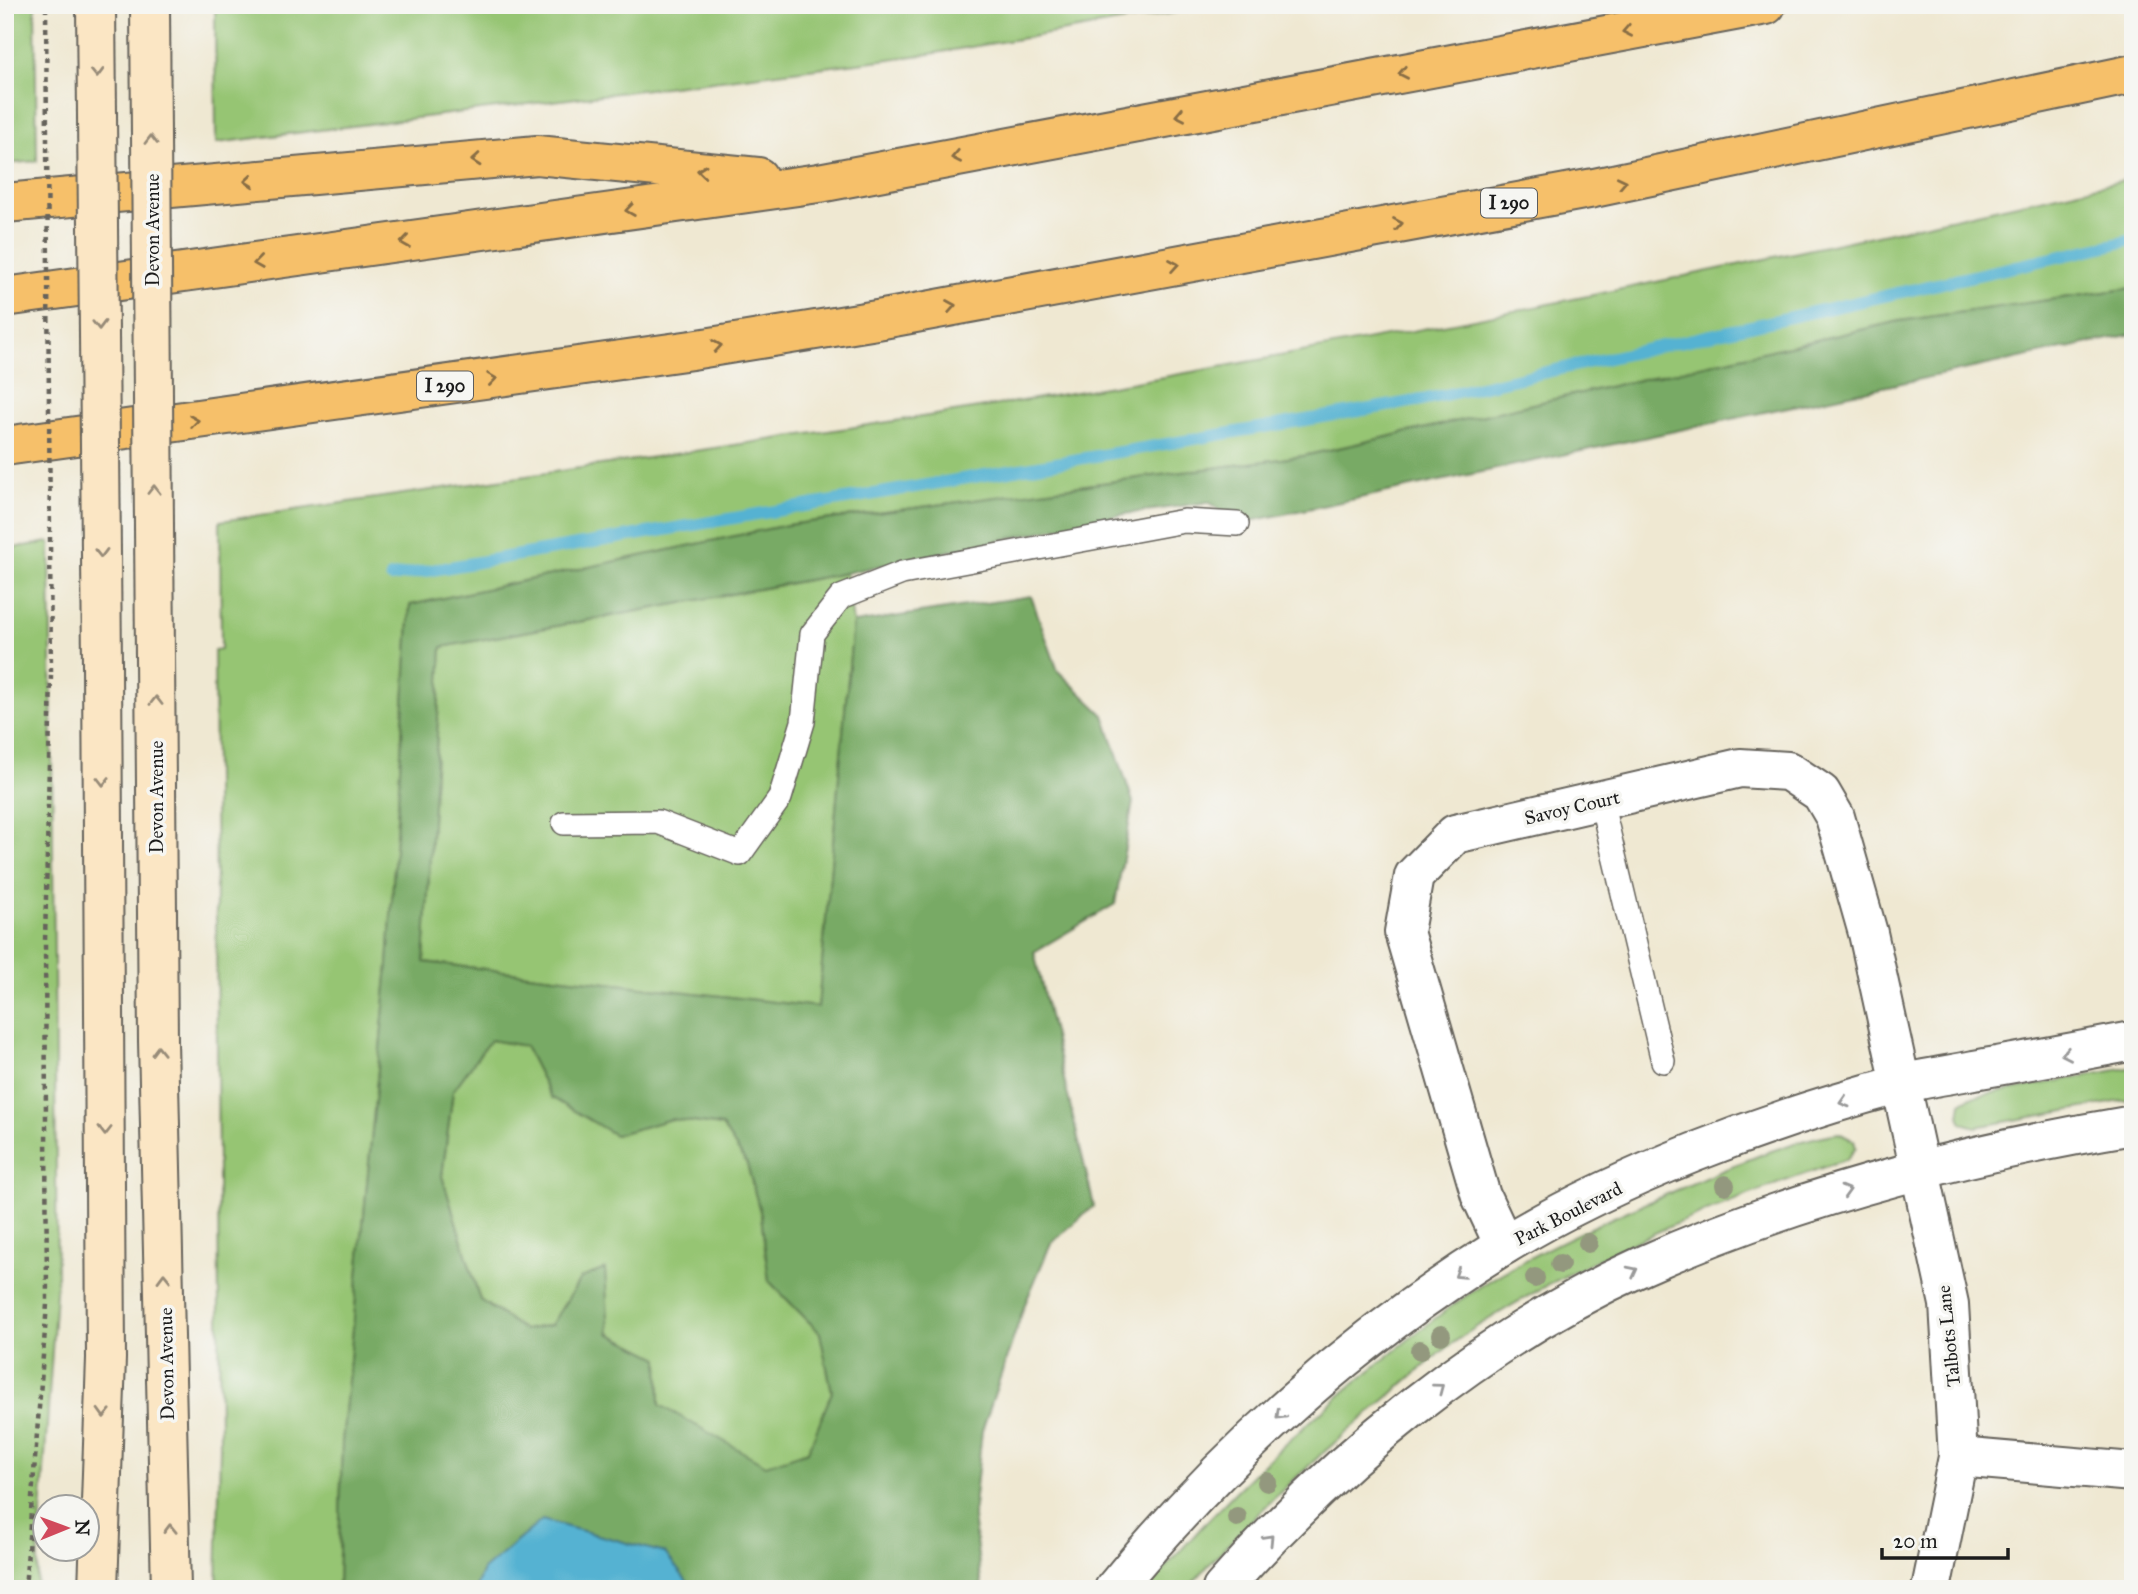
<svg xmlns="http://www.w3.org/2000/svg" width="2138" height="1594" font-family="'IM FELL Great Primer',serif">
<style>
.green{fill:#96c573;stroke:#597048;stroke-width:2}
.forest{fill:#78aa65;stroke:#4a6340;stroke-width:2;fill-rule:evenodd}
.water{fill:#54b2d2;stroke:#386777;stroke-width:2}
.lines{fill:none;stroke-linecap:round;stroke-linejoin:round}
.stream{stroke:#54b2d2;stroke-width:12}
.service-casing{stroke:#66635c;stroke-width:26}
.minor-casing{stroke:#66635c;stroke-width:42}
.tertiary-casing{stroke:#66635c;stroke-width:42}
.secondary-casing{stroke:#66635c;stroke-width:42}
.motorway-casing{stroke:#66635c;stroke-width:42}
.path{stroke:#66635c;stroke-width:4.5;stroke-dasharray:5 5;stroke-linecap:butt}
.service{stroke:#fff;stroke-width:23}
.minor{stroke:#fff;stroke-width:38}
.tertiary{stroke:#fff;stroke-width:38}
.secondary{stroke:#fbe6c4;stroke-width:38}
.motorway{stroke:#f6c06b;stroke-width:38}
.secondary-bridge-casing{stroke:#66635c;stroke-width:42;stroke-linecap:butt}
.path-bridge{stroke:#66635c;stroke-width:4.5;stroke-dasharray:5 5;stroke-linecap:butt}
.secondary-bridge{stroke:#fbe6c4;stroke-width:38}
.tree{fill:#93987e}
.oneway{stroke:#896e44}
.oneway2{stroke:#978b78}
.oneway3{stroke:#999}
.labels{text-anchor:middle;stroke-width:7;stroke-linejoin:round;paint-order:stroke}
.shield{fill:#f6f6f2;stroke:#5d5d5c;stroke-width:2}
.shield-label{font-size:18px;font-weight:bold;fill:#1c1c1c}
.street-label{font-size:19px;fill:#1c1c1c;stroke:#f6f6f2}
</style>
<rect width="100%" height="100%" fill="#f6f6f2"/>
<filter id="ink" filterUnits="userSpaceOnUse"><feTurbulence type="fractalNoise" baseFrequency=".0143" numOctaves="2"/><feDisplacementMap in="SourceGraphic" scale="14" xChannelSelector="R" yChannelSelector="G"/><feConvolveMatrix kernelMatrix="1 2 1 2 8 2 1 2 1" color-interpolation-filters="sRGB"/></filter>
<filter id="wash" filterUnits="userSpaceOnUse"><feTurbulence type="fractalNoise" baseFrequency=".00686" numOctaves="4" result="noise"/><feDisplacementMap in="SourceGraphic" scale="28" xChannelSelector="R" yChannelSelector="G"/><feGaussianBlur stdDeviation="1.57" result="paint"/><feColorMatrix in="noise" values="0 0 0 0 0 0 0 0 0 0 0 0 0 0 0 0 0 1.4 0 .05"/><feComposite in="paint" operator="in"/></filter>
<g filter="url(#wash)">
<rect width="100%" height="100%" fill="#efe8d2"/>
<g class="green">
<polygon points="5,5 35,5 37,161 5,164"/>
<polygon points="215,5 1219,5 930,54 216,143"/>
<path d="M2133,178v110l-233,33 -597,135 -516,69 -377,80 -22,360 -46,478 -4,146h-121l3,-144 -6,-795 7,-1 -1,-128c238,-36 477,-69 715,-106 402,-63 801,-147 1198,-237z"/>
<polygon points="50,542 57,1277 36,1589 5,1589 5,549"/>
<polygon points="846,573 853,623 818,1007 424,962 442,647"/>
<polygon points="490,1040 525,1046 551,1097 615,1135 671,1119 722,1126 747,1164 761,1215 769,1281 820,1333 832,1392 809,1451 766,1466 660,1405 659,1358 609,1333 581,1278 551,1325 524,1330 480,1300 442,1176 453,1091"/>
<polygon points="2133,1067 2133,1099 1976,1127 1962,1123 1959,1116 1961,1103 1971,1097"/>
<path d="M1839,1133l15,8 2,7 -9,11c-124,43 -249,92 -361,162 -37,22 -68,50 -100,78 -72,59 -137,120 -199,190h-39c69,-85 149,-160 235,-229 32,-26 66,-54 101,-76 63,-39 133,-69 200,-97 47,-20 105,-47 155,-54z"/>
</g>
<path class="forest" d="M2133,288v46l-896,190 -28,-22 -84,12 -279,59 -404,74 -18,315 394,45 35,-384 178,-27 27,75 46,44 29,87 -18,102 -81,48 60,254 -43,37 -26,61 -43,127 -9,85 9,73h-644l4,-146 46,-478 22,-360 377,-80 516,-69 597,-135zM490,1040l35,6 26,51 64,38 56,-16 51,7 25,38 14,51 8,66 51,52 12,59 -24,59 -42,14 -106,-60 -1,-47 -50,-25 -4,-64 -24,9 -30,47 -27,5 -44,-30 -38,-124 11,-85z"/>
<polygon class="water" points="542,1520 665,1553 693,1589 475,1589 483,1570"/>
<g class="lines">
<polyline class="stream" points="391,577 1422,400 2133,240"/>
</g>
</g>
<g filter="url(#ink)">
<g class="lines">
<g class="service-casing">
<g id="service">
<polyline points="1601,801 1663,1061"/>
<polyline points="564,823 658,822 740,854 780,798 803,722 812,634 841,597 902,573 1184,521 1237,524"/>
</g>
</g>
<g class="minor-casing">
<g id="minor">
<polyline points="1504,1245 1481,1196 1404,932 1414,876 1455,834 1740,768 1788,771 1821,793 1835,817 1868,933 1949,1304 1958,1457 1931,1589"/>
<polyline points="1958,1457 2133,1472"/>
</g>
</g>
<g class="tertiary-casing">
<g id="tertiary">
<path d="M1114,1589c109,-134 241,-251 387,-342 113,-70 269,-128 397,-162 25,-7 51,-10 76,-15 53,-9 106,-19 159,-29"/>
<path d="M1222,1589c115,-131 260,-251 420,-323 156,-70 323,-113 491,-141"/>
</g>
</g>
<g class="secondary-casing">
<g id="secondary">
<polyline points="155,656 158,1041 171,1589"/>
<polyline points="98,1589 106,1358 102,664"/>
</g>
</g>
<g class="motorway-casing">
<g id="motorway">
<polyline points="5,203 537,155 758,177"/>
<polyline points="5,297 819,183 1766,5"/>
<polyline points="5,446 692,350 883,319 1594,188 2133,74"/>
</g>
</g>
<g class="path">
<polyline points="46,5 46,7"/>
<polyline points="25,1589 47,1304 45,942 51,673"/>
</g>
<use href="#service" class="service"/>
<use href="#minor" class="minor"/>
<use href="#tertiary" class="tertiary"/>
<use href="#secondary" class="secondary"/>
<use href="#motorway" class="motorway"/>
<g class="secondary-bridge-casing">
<g id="secondary-bridge">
<polyline points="96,5 102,664"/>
<polyline points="150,5 155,656"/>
</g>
</g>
<polyline class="path-bridge" points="46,7 51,673"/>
<use href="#secondary-bridge" class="secondary-bridge"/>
</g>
<g class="tree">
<circle cx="1725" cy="1185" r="10"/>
<circle cx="1588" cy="1243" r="10"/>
<circle cx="1560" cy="1264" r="10"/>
<circle cx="1535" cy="1278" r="10"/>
<circle cx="1441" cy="1335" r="10"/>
<circle cx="1420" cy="1350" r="10"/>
<circle cx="1267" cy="1482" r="10"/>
<circle cx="1237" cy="1517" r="10"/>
</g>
<defs><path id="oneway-chevron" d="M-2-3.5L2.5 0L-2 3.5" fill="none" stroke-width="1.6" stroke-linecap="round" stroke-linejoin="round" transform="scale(1.75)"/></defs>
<g class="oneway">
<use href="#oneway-chevron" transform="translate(1627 31) rotate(169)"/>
<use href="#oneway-chevron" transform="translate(1403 73) rotate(169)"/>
<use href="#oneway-chevron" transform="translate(1180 115) rotate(169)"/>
<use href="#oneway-chevron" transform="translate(956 157) rotate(169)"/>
<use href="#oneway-chevron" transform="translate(476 160) rotate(175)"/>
<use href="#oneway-chevron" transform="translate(702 171) rotate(-174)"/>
<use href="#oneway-chevron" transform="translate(249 181) rotate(175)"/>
<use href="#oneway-chevron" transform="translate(1622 182) rotate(-12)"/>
<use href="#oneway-chevron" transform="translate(630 210) rotate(172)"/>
<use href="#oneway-chevron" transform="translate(1398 224) rotate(-10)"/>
<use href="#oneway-chevron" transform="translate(405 242) rotate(172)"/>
<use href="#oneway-chevron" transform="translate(258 263) rotate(172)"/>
<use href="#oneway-chevron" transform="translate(1174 265) rotate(-10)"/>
<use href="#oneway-chevron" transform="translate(951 306) rotate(-10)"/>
<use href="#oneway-chevron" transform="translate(717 346) rotate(-9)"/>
<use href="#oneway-chevron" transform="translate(492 379) rotate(-8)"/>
<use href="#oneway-chevron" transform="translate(194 421) rotate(-8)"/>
</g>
<g class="oneway2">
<use href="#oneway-chevron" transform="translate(97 73) rotate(89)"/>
<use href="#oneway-chevron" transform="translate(151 140) rotate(-90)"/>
<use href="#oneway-chevron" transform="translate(99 325) rotate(89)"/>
<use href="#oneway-chevron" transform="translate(154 490) rotate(-90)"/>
<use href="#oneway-chevron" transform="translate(101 553) rotate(89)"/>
<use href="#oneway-chevron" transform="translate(156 701) rotate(-90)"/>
<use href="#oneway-chevron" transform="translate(103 781) rotate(90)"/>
<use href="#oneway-chevron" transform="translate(158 1051) rotate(-91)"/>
<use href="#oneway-chevron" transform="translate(105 1131) rotate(90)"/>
<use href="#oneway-chevron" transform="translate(164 1278) rotate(-91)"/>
<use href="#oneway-chevron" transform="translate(104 1413) rotate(92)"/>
<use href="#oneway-chevron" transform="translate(170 1529) rotate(-91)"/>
</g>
<g class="oneway3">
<use href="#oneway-chevron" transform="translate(2066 1054) rotate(169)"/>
<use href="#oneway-chevron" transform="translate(1844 1102) rotate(163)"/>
<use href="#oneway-chevron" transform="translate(1846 1191) rotate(-16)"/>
<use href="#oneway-chevron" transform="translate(1633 1271) rotate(-27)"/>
<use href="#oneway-chevron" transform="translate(1459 1274) rotate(147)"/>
<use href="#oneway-chevron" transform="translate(1439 1388) rotate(-37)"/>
<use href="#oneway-chevron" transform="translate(1280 1415) rotate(136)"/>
<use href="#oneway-chevron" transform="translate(1269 1539) rotate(-46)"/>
</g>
</g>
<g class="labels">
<g class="shield">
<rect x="1481" y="188.5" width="56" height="29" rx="5"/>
<rect x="417" y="371.5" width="56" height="29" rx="5"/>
</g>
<g class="shield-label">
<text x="1509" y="209">I 290</text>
<text x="445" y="392">I 290</text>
</g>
<g class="street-label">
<text transform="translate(152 230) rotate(-90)" y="7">Devon Avenue</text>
<text transform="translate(156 797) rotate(-90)" y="7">Devon Avenue</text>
<text transform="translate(1572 807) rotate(-13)" y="7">Savoy Court</text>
<text transform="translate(1568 1213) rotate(-27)" y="7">Park Boulevard</text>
<text transform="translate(1948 1336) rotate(-96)" y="7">Talbots Lane</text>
<text transform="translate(166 1364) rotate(-91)" y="7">Devon Avenue</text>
</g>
</g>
<rect width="2138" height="1594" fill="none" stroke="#f6f6f2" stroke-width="28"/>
<g transform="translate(66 1528) rotate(89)"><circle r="33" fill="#f6f6f2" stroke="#9f9f9c" stroke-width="2"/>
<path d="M0-5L12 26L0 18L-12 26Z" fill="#d1495b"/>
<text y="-10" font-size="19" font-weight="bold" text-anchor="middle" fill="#1c1c1c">N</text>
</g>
<path d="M1882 1548v10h126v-10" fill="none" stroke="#1c1c1c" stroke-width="3.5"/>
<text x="1893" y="1548" font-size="21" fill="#1c1c1c" stroke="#f6f6f2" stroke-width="5" paint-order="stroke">20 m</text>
</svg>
